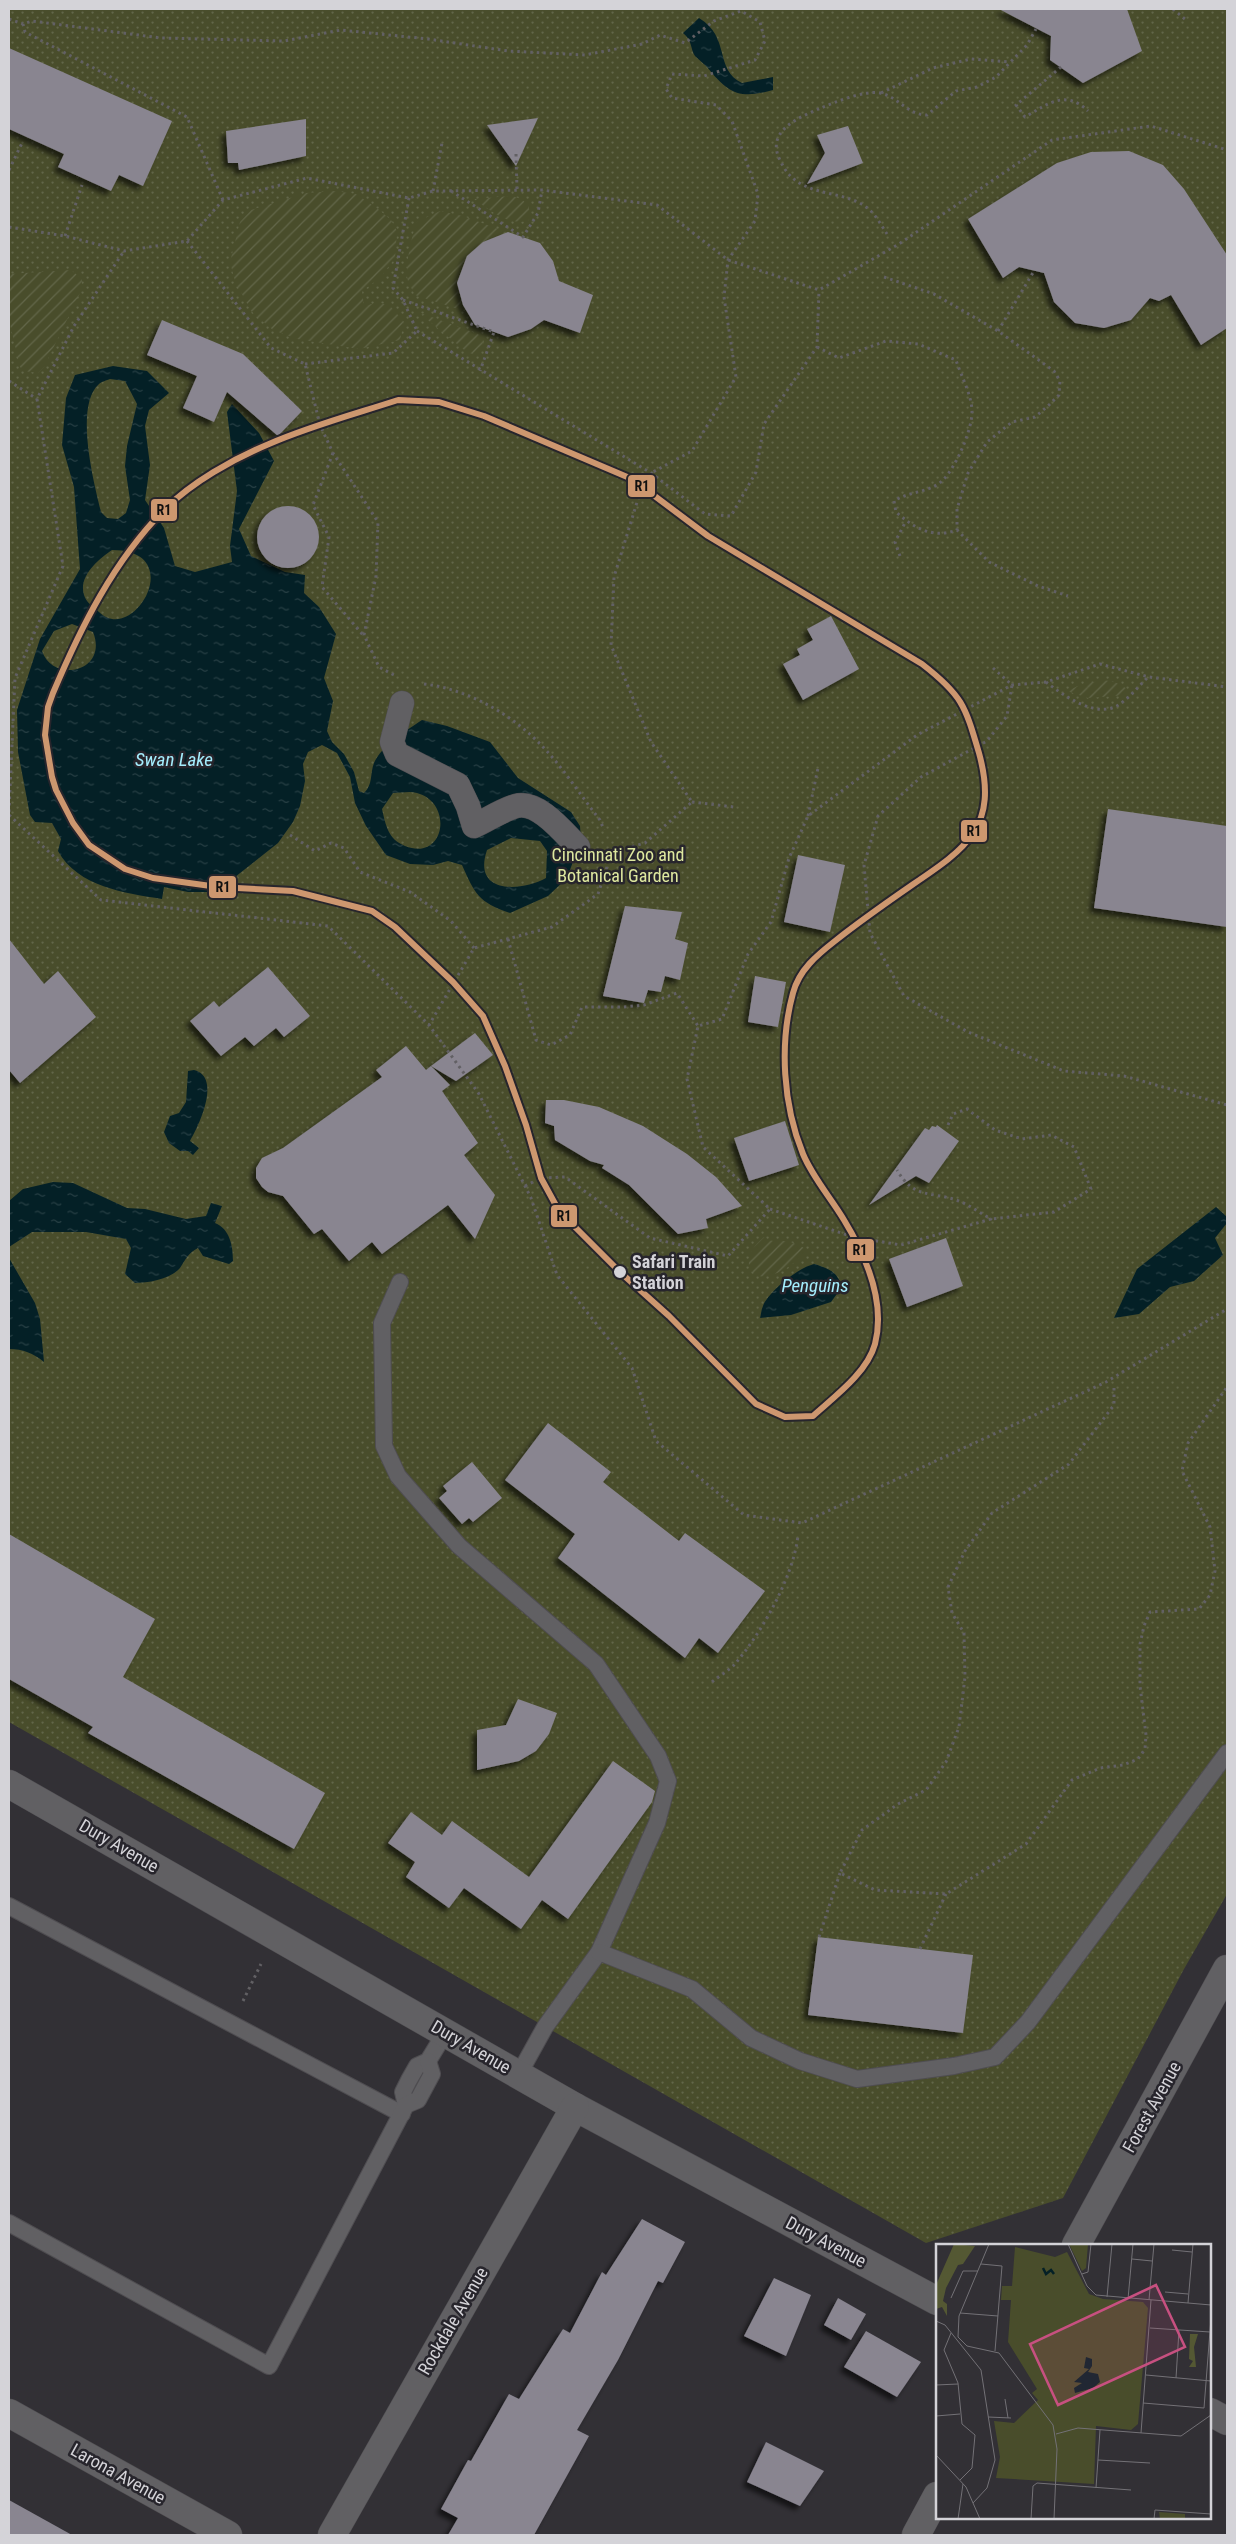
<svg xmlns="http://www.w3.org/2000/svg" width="1236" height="2544" font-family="'Roboto Condensed',sans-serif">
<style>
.park{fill:url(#park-dots)}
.garden{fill:url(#garden-furrows)}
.water{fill:url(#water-ripples);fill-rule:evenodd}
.building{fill:#898590;filter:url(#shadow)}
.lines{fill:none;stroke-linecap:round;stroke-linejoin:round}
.service-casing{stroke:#4f4d51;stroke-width:18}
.pedestrian-casing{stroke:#4f4d51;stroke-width:25}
.minor-casing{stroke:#4f4d51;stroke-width:29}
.tertiary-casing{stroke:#4f4d51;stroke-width:29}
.path{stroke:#626064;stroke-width:3;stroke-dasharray:2.5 4;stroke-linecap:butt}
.service{stroke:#616063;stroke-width:16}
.pedestrian{stroke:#616063;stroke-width:24}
.minor{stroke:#616063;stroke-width:28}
.tertiary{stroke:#616063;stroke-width:28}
.rail-1-casing{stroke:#27252c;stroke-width:10}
.rail-1{stroke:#cd976f;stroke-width:6}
.stop-dot{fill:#d4d3d8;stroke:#27252c;stroke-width:2}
.labels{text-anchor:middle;stroke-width:5;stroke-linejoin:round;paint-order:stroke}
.park-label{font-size:18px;fill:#dee89f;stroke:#27252c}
.stop-label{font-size:18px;font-weight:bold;fill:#d4d3d8;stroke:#27252c;text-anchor:start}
.street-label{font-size:18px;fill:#d4d3d8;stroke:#27252c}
.water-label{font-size:19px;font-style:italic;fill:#a4edfd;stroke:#27252c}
.inset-river{fill:none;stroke:#042026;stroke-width:2.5}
.inset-road{fill:none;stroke:#737176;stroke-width:1}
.view{fill:#c75080;fill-opacity:0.15;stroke:#c75080;stroke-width:2.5}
.inset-edge{fill:none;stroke:#d4d3d8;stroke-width:2.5}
.line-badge{stroke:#27252c;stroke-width:2}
.pale-badge-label{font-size:14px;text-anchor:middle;font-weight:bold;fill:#111}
</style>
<defs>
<pattern id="park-dots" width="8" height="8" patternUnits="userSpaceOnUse" patternTransform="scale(1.25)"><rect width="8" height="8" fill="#494d2b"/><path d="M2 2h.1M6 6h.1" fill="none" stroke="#626649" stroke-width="1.8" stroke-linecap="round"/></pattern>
<pattern id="garden-furrows" width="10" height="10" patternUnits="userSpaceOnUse" patternTransform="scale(1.25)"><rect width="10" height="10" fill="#494d2b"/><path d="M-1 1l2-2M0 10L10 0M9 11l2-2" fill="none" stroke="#626649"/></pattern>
<pattern id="water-ripples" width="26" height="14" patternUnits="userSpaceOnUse" patternTransform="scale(1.25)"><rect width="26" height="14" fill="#042026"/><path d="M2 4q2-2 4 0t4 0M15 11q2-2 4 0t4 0" fill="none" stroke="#284045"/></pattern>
<filter id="shadow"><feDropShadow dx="-4.5" dy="4.5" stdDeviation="2.5" flood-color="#0009"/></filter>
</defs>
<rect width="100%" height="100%" fill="#323035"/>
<polygon class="park" points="9,9 1227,9 1227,1894 1184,1969 1063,2198 926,2243 9,1722"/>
<g class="garden">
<polygon points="335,191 356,194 378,209 391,220 397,231 395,258 380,278 362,291 364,306 379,302 391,307 404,322 400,340 359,349 297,339 273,330 251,311 235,281 230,262 240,222 251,210 306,193"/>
<path d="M511,196c14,3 21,9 18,24 -20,7 -39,-10 -55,-21z"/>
<path d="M440,211l23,5 43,16 -1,3 -16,3 -15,12 -5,-1 -13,38 4,2 7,23 -52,-17c-2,-5 -6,-10 -7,-14 -4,-12 4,-47 9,-59z"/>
<polygon points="71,270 82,279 81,291 44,367 38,373 24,371 20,367 9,320 9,274"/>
<polygon points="418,312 478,334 484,341 482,349 476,354 468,353"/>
<path d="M1102,680c11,1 17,3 26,10l-2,5 -38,3 -21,-7 11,-5z"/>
<path d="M764,1237c7,5 11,4 20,4 7,0 14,4 20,7l1,5c-11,11 -30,26 -47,23l-9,-8c-1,-16 4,-21 15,-31z"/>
</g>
<g class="water">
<path d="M699,18c32,19 15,52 43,65l31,-6v13c-34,10 -45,3 -66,-23 -4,-4 -8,-7 -12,-11 -5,-7 -2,-15 -12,-23z"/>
<path d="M113,366l34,5 22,22 -20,17 -4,16 5,39 -5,35 19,28 11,38 20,6 37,-10 -2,-16 7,-55 -10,-79 5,-8 27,29 15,28 -35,68 12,27 34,16 20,3 -1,18 15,14 17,27 -12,44 9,23 -6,30 5,11 12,12 10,18 5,19 5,2c9,-8 6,-20 10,-30 8,-18 32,-32 48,-43l25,6 43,16 28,36 53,34 9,14 1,14 -14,38 -19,18 -38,17c-32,-11 -35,-19 -48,-48l-14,-4 -15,4 -23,-1 -24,-9 -20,-29 -11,-23 -5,-26 -13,-24 -15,-8 -14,7 -5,12 2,17 -5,25 -7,16 -15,21 -43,34 -26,15h-21l-24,-5 -2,12c-37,-6 -84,-12 -104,-48l3,-12 -9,-16 -17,-1 -5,-7 -12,-63 -1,-42 23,-71 40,-70 -6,-82 -12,-42 4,-47 9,-23zM110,379l15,2 12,23 -10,42 -2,20 5,34 -4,13 -8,6 -11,-1 -6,-6c-7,-29 -27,-106 -2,-128 2,-2 8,-4 11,-5zM112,550c77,0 21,96 -13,62 -6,-5 -13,-10 -15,-17 -6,-19 15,-36 28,-45zM72,624l21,8c16,40 -40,52 -51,19l12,-20zM393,793c8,0 17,-2 24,0 37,10 28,69 -12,53 -17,-7 -19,-20 -23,-37zM511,838l29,3 7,10 -1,27c-26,14 -74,16 -59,-28z"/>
<path d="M194,1070c28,7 5,56 -4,71l9,7 -6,7 -5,-4h-8l-11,-8 -5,-11 6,-16 9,-3 7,-11 2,-31z"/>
<path d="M53,1182l20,1 54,25 18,1 41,10 20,-3 5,-13 11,3 -7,17c15,6 18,23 18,38l-4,3 -26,-8 -5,-8c-10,5 -12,11 -18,20 -9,11 -32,15 -45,15l-10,-9 6,-26 -5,-9 -40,-7h-54l-23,15v-46l14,-12z"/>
<polygon points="1216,1207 1227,1217 1227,1223 1215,1238 1223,1255 1194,1281 1170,1287 1139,1314 1114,1318 1137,1269"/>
<path d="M9,1258l26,45 5,16 4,43c-11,-9 -21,-13 -35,-13z"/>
<path d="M815,1264c14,5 22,7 27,23l-11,15 -40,13 -31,3c1,-3 1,-8 3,-12 5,-14 37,-40 52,-42z"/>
</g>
<g class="building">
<polygon points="999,9 1127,9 1142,51 1083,83 1050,60 1051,36"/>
<polygon points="9,48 172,121 143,186 119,175 111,191 58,167 64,154 9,129"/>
<polygon points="538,118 516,166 487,125"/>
<polygon points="306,119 306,156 239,170 238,163 228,163 226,131"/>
<polygon points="848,126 863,163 807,184 825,153 817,135"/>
<polygon points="1129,151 1163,165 1184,189 1227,255 1227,328 1201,345 1171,295 1159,301 1150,298 1131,320 1104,328 1075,323 1054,302 1044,273 1019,267 1003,278 968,219 1057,163 1091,152"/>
<polygon points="508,232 540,243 553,261 559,281 593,295 580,333 544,320 531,329 508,337 475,325 463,305 457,283 467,256 483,242"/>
<polygon points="162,320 243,354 302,411 278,436 227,392 214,422 183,408 197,376 147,355"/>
<circle cx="288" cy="537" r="31"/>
<polygon points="831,616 859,669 803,700 783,664 800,655 797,649 813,640 807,629"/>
<polygon points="1108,809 1227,826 1227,927 1094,908"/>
<polygon points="798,855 845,865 830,932 784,922"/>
<polygon points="625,906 682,912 675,939 688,943 680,980 665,976 661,992 648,990 644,1003 603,996"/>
<polygon points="9,939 44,984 58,971 96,1017 20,1083 9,1070"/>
<polygon points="268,967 310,1016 284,1037 276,1028 254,1046 245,1037 221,1056 190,1021 214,1001 219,1007"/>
<polygon points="755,976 786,982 778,1027 748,1022"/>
<polygon points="475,1033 493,1055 456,1081 431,1066"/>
<polygon points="406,1046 426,1070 431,1066 450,1085 442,1091 478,1143 464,1155 495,1195 475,1239 448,1205 382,1254 372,1242 349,1261 322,1229 314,1234 283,1196 268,1192 262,1187 256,1178 256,1168 262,1158 283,1148 382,1077 376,1070"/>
<polygon points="546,1100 564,1100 599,1107 643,1126 687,1154 716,1177 742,1206 706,1219 708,1228 678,1234 629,1185 602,1168 604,1165 590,1161 555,1140 554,1126 545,1123"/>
<polygon points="785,1121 799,1165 749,1181 734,1138"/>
<polygon points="937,1125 959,1141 929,1183 916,1176 869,1205 925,1128 929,1130 932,1126 936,1127"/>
<polygon points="946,1238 963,1286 907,1307 889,1259"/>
<polygon points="548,1423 611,1472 603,1482 679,1541 685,1533 765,1591 718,1653 699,1638 685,1658 558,1558 575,1534 505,1480"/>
<polygon points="472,1462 502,1498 473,1522 469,1518 462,1524 439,1498 447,1491 443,1486"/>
<polygon points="9,1534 155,1619 123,1677 325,1793 294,1849 88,1733 93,1727 9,1679"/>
<polygon points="518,1699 557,1713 549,1734 536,1751 519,1761 477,1770 477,1730 506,1725"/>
<polygon points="613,1761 655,1791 652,1802 568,1919 542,1900 521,1929 464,1888 449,1908 406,1877 415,1862 388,1843 411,1812 442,1835 452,1821 529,1877"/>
<polygon points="818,1937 973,1955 963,2033 808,2015"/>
<polygon points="642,2219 685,2242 663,2283 658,2281 618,2360 577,2430 589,2436 534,2535 448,2535 458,2518 441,2509 468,2460 471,2461 509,2394 519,2399 563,2329 570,2333 602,2272 606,2275"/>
<polygon points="774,2278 811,2295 786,2356 744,2336"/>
<polygon points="838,2298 866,2314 851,2340 824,2325"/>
<polygon points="866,2331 921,2362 897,2397 844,2367"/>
<polygon points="766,2442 824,2471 800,2506 747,2482"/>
<polygon points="9,2500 72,2535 9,2535"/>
</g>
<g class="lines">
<g class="service-casing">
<g id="service">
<polyline points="400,1282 382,1323 384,1446 398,1476 459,1546 596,1664 658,1756 668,1781 657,1823 599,1952 545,2027 519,2074"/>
<polyline points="9,1906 402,2114"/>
<polyline points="599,1952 692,1989 751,2038 800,2061 857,2079 954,2066 995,2057 1028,2022 1227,1753"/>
<polyline points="406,2105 403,2092 409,2080 417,2066 428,2061 445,2033"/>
<polyline points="9,2223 269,2366 406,2105 418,2100 432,2074 428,2061"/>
</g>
</g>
<g class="pedestrian-casing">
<path id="pedestrian" d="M402,703l-10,39 5,12 61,31 10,21 6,20c13,-6 28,-16 42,-20 22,-6 48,27 62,41"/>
</g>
<g class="minor-casing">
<g id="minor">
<polyline points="9,1784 575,2107 937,2301"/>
<polyline points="1210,2412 1227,2421"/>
<polyline points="9,2413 228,2535"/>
<polyline points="332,2535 575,2107"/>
</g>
</g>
<g class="tertiary-casing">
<g id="tertiary">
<polyline points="1076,2245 1227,1969"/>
<polyline points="916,2535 937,2496"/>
</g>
</g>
<g class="path">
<polyline points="1173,9 1186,20"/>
<polyline points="9,19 23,24"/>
<path d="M1061,67l-45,38 9,12c23,-13 40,-28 63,-6"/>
<polyline points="881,93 933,68 971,59 1010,62"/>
<polyline points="516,154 517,190"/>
<polyline points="9,170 22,143"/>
<polyline points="433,191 442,143"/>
<polyline points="451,191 523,237 538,213 542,190"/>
<polyline points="223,200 187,117 25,32 23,24 32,21 161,38 284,41 341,30 428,39 508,51 585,55 642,44 660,35 685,43 714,21 741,11 760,22 765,41 755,60 704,76 672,74 666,89 672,98 716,105 732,121 758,194 755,221 728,260 724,297 736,377 692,451 651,473 642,486 614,577 611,645 651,742 692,802 645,843 612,852 598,894 552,927 474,948 429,1025"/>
<polyline points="9,227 65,236 124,251 187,241 223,200 307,178 409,198 433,191 542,190 657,205 728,260 819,290 899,244 1052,140 1151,126 1227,150"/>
<path d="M887,234c-6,-9 -12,-21 -21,-27 -18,-13 -42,-12 -61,-21 -11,-5 -19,-13 -24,-24 -17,-30 16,-44 40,-54 14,-6 44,-18 59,-15 19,4 27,22 47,22l29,-24 21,-4 19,-10 31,-32 9,-16"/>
<polyline points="65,236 82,185"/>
<polyline points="187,241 271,348 305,364 320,425 333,453 378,522 376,576 364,635 379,667 394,675"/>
<polyline points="884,277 934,294 998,331 1054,371 1060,381 1059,395 1049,405 1035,417 1012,422 987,442 968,473 957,509 957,530"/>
<polyline points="403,300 494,332 480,371"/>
<polyline points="417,331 651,473 705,514 731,516 756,472 764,424 817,347 819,290"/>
<polyline points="998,331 1034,271"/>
<path d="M817,347l22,11 47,-17 32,3 38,16c5,16 16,35 16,52 0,18 -16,55 -29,68 -13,13 -34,11 -49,21l2,11c18,16 37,27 61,18l32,32 49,24 30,10"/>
<polyline points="305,364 393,353 417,331 403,300 393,288 409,198"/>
<polyline points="9,381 37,399"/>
<polyline points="333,453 313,505 329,537 322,587 363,635"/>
<polyline points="900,556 895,542 906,521"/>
<polyline points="993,668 1012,685 1007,716 987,741 921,777 878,816 864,865 870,933 904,996 968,1032 1064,1071 1124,1076 1227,1105"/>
<path d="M1046,682c18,14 52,38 74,22 10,-7 19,-18 28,-27"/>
<path d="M424,684c44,5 89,31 119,63 21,22 38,49 57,73l4,10"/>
<polyline points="692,802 734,807"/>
<polyline points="9,812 15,678 63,566 37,399 74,326 124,251"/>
<polyline points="9,815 101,900 328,926 429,1025 479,1094 531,1198 557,1275 632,1368 656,1441 744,1515 802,1523 1106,1382 1227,1309"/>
<polyline points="808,816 818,768"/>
<polyline points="290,835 315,851 331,843 344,848 360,872 410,892 451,921 474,948"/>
<polyline points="508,939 536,1040 551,1045 570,1035 582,1007 623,1007 644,1005 677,993 698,1026"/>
<polyline points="948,1125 953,1114 967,1109 995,1130 1022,1139 1051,1135 1074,1147 1091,1189 1054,1212 991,1219"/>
<polyline points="525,1186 541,1178 565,1177 650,1238 728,1256 770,1209 703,1147 687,1079 698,1026 722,1019 748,954 771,922 789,858 808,816 917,735 1012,685 1046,682 1100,664 1149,677 1227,687"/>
<path d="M770,1209l83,28 48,8 90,-26c-11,-6 -23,-15 -35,-19 -27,-9 -42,-1 -59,-30"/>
<polyline points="1114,1388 1114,1405 1069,1464 992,1513 965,1551 948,1587 952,1613 964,1633 965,1677 959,1727 946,1762 926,1790 898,1804 862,1830 840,1873 875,1890 946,1894 1026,1844 1072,1780 1100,1768 1123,1765 1138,1759 1145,1749 1146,1735 1140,1686 1140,1644 1144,1626 1150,1612 1199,1609 1210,1595 1215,1571 1210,1527 1182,1471 1188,1443 1227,1387"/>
<path d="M712,1682c7,-6 16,-11 22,-17 27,-31 60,-89 64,-130"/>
<polyline points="819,1937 840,1873"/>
<polyline points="920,1949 946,1894"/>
<polyline points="243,2001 261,1964"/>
</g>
<use href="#service" class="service"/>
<use href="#pedestrian" class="pedestrian"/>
<use href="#minor" class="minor"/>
<use href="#tertiary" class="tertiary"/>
<g class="rail-1-casing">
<path id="rail-1" d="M398,400l41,2 45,14 148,63 76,57 214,128c40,31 43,41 57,89 20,73 -12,95 -67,132 -26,18 -52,36 -77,56 -18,14 -36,29 -42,52 -14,51 -10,112 10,161 10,24 28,44 41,66 22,36 42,81 31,124 -8,29 -41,53 -62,72l-28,1 -29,-13 -87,-88 -49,-44 -61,-61 -18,-33 -15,-53 -21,-59 -22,-50 -30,-34 -58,-55 -23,-16 -79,-20 -75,-4 -65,-9 -28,-9 -36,-24 -16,-22 -17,-33 -4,-13 -7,-42 3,-28 5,-14c28,-66 60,-131 111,-183 28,-28 69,-51 105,-66 41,-18 86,-30 129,-44z"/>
</g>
<use href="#rail-1" class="rail-1"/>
</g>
<circle class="stop-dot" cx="620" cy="1272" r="7"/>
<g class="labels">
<g class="park-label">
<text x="618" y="861">Cincinnati Zoo and<tspan x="618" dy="21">Botanical Garden</tspan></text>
</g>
<g class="stop-label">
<text x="632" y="1268">Safari Train<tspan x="632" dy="21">Station</tspan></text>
</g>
<g class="street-label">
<text transform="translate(119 1846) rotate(30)" y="6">Dury Avenue</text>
<text transform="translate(471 2047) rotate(30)" y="6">Dury Avenue</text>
<text transform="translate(1152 2107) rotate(-61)" y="6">Forest Avenue</text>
<text transform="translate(826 2242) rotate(28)" y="6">Dury Avenue</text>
<text transform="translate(453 2321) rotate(-60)" y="6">Rockdale Avenue</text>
<text transform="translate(118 2474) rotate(29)" y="6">Larona Avenue</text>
</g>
<g class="water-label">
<text x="174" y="766">Swan Lake</text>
<text x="815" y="1292">Penguins</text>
</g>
</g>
<g transform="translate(936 2244)">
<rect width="275" height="275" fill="#323035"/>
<path d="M223,268l26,2v5h-25z" fill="#494d2b"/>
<path d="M18,0l21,2 -12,18 -5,1 -12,23 -3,13 4,3v12l-5,-9 -6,2v-24zM254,90h8l-4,13 2,20h-7l4,-6 -4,-2z" fill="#545833"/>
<path d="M133,0h19l-2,24 -4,3zM79,3l40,10 12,-5 22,42 14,5 40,3 5,6 -10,116 -7,6 -35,-4 -2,58 -98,-6 4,-21 -6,-36 20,2 24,-23 -6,-7 5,-4 -29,-47 3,-42h-10l1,-14h10z" fill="#494d2b"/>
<path d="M150,113l6,2v7l-4,6 10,2 2,8 -7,6 -18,5 -1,-5 8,-5 -8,-1 15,-13 -5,-1z" fill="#042026"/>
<path class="inset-river" d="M107,24l3,6 5,-4 3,4"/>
<path class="inset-road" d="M53,0l-30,72 -1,21 9,9 32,7 54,72 4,24 -3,70M132,0l19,42 9,9 115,10M236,6l20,2M196,15l20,2M45,20l21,2 -7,85M146,30l6,-2 3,-28M229,48l23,2M171,53l5,-53M15,54l12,-27h15M192,55l5,-55M213,56l5,-56M252,59l5,-59M24,69l38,3M0,77l9,4 36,45 14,90 -8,28 -14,15M214,84l60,4M15,89l-7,17 14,33 4,41 13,11 -3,33 -12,12M210,131l65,6M240,134l3,-48M0,141l22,-1M69,155l3,19M207,159l61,5 7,-90M0,172l24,-2M52,173l23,1M205,189l10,-133M120,190l22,-6 103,8 30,-21M0,211l30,32 14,32M162,216l52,3M160,244l4,-58M22,275l5,-35M95,275l2,-33 4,-3 94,7M218,275l1,-9 56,4"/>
<path class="view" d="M220,41l29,62 -127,58 -28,-61z"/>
<rect width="275" height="275" class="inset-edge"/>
</g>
<g class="line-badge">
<rect x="627" y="474" width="29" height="24" rx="5" fill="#cd976f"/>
<rect x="150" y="498" width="28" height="24" rx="5" fill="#cd976f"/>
<rect x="960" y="819" width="28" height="24" rx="5" fill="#cd976f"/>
<rect x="208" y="875" width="29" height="24" rx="5" fill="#cd976f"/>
<rect x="550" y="1204" width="28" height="24" rx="5" fill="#cd976f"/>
<rect x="846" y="1238" width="29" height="24" rx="5" fill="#cd976f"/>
</g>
<g class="pale-badge-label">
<text x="642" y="491">R1</text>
<text x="164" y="515">R1</text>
<text x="974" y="836">R1</text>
<text x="223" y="892">R1</text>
<text x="564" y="1221">R1</text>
<text x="860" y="1255">R1</text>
</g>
<rect width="1236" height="2544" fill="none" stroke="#d4d3d8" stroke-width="20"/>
</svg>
